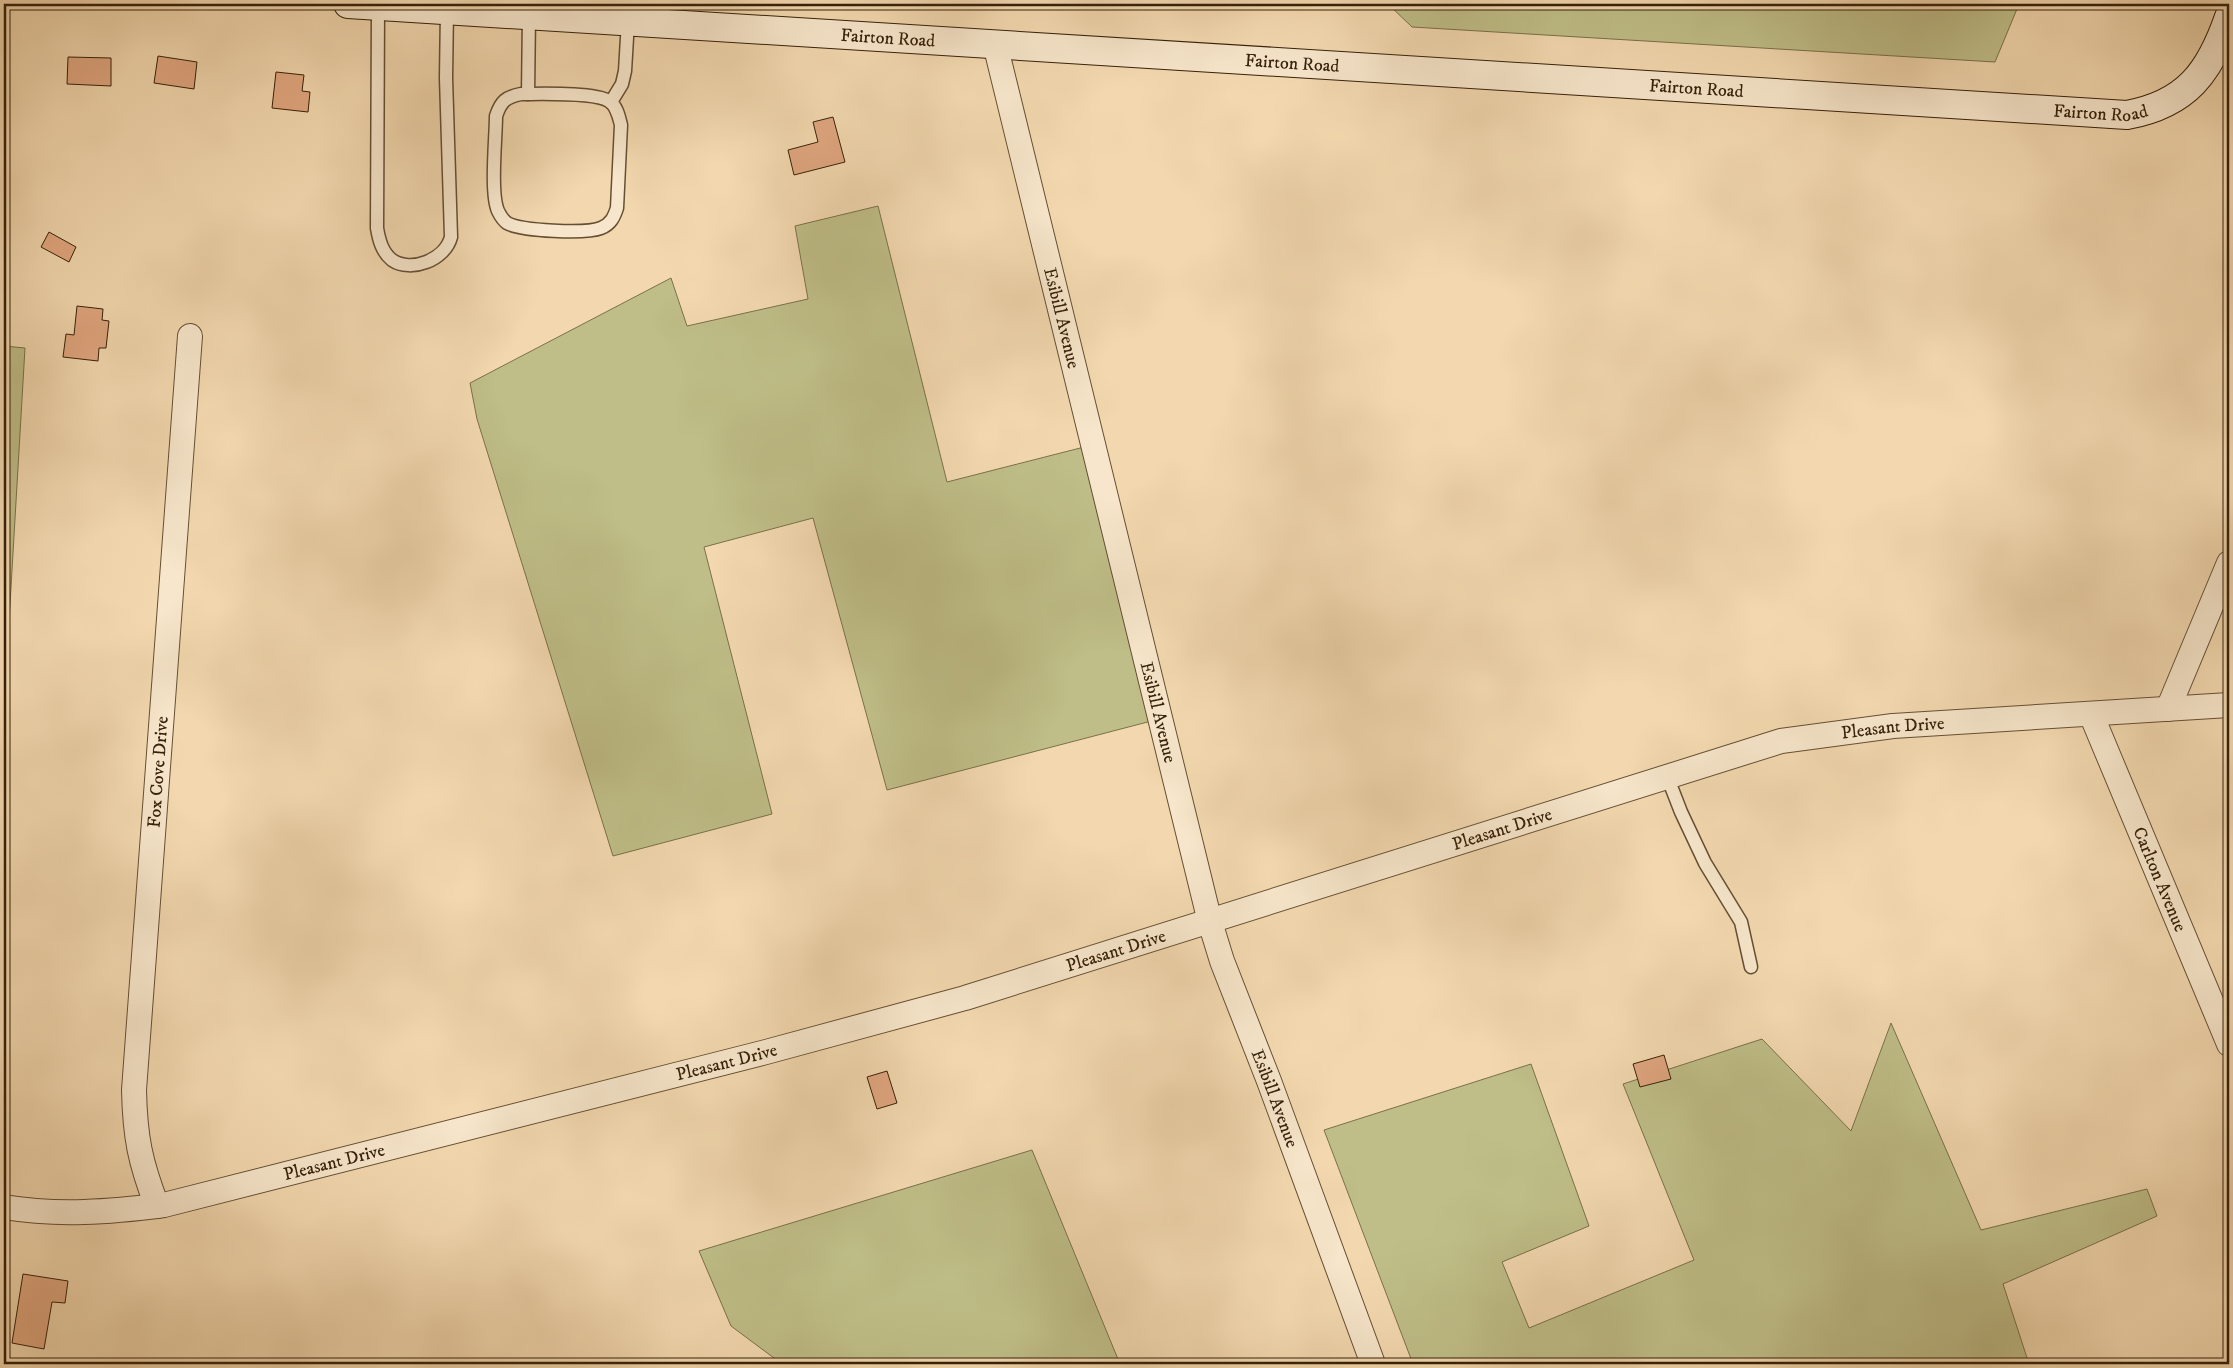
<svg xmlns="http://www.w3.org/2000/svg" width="2233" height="1368" font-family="'IM FELL DW Pica',serif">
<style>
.green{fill:#bfbe88;stroke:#7a7049}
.building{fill:#e1a780;stroke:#36210a}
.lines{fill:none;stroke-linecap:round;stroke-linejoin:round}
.lane-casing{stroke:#654f33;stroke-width:15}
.street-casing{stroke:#654f33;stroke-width:26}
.secondary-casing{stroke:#36210a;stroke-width:30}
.lane{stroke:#f7e6cb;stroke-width:12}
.street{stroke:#f7e6cb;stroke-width:24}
.secondary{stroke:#f7e6cb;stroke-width:28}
.labels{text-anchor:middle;stroke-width:4.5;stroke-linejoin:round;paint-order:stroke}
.street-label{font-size:18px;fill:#36210a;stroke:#f7e6cb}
</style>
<rect width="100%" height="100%" fill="#f3d8af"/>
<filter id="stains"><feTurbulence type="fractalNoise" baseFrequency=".004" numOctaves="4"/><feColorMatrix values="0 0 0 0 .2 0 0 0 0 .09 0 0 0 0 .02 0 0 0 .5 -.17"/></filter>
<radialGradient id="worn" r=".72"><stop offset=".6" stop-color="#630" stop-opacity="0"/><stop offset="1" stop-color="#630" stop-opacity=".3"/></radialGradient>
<g class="green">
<polygon points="1388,4 2019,4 1995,62 1412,27"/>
<polygon points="878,206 947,482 1092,445 1163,718 887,790 813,518 704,547 772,814 613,856 477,419 470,383 671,278 687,326 808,299 795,226"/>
<polygon points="4,346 25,348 4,707"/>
<polygon points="1891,1023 1981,1230 2147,1189 2157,1216 2003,1284 2029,1364 1413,1364 1324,1130 1531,1064 1589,1226 1502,1262 1529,1328 1694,1260 1623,1084 1762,1039 1851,1131"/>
<polygon points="1032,1150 1120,1364 782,1364 731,1326 699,1251"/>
</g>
<g class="building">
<polygon points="158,56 197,62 194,89 154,83"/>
<polygon points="68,57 111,58 111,86 67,84"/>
<polygon points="276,72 304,75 302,91 310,92 308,112 272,108"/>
<polygon points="833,117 845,162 794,175 788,150 818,142 813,122"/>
<polygon points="49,232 76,247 69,262 41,247"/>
<polygon points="77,306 103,309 102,320 109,321 106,348 99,348 98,361 63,357 66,334 74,335"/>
<polygon points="1664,1055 1671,1079 1640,1087 1633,1064"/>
<polygon points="887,1071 897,1103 877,1109 867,1077"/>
<polygon points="23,1274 68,1281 65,1303 52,1302 44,1349 12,1343"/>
</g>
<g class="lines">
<g class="lane-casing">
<g id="lane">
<path d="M378,6l-1,222c2,12 5,24 15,32 19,13 53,0 59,-23l-5,-159 1,-69"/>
<path d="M521,94c20,0 73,-2 88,7 8,5 10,16 12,24l-4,83c-3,9 -6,16 -16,20 -15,6 -80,3 -94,-5 -3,-2 -7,-8 -9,-12 -8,-18 -2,-74 -2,-95 5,-15 10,-19 25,-22z"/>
<polyline points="528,94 529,15"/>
<polyline points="611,102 622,84 625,71 628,21"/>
<polyline points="1667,776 1681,812 1705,863 1741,922 1751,967"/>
</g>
</g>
<g class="street-casing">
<g id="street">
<path id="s1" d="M995,44l215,878 12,39 47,120 104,283"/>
<polyline points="2168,709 2229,563"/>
<path id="s2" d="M2091,714l138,330"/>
<path id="s3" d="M157,1206c-17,-44 -22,-69 -23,-116l56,-754"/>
<path id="s4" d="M4,1207c54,9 106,5 160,-2l602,-153 199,-54 816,-257 112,-15 336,-21"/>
</g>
</g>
<g class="secondary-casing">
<g id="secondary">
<path id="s5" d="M348,4l1779,111c60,-11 83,-43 102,-98"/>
</g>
</g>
<use href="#lane" class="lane"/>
<use href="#street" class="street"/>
<use href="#secondary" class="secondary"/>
</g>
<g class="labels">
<g class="street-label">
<text dy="6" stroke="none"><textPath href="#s5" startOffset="541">Fairton Road</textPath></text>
<text dy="6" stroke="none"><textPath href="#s5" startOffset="946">Fairton Road</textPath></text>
<text dy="6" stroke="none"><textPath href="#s5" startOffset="1351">Fairton Road</textPath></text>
<text dy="6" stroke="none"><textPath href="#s5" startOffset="1756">Fairton Road</textPath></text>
<text dy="6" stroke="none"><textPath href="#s1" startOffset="282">Esibill Avenue</textPath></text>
<text dy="6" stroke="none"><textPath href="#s1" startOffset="688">Esibill Avenue</textPath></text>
<text dy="6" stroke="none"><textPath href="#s4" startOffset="1956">Pleasant Drive</textPath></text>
<text dy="6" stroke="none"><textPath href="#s3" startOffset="438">Fox Cove Drive</textPath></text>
<text dy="6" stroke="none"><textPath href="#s4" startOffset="1551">Pleasant Drive</textPath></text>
<text dy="6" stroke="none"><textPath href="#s2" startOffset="179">Carlton Avenue</textPath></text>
<text dy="6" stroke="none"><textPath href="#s4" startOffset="1146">Pleasant Drive</textPath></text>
<text dy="6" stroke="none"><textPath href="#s4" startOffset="741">Pleasant Drive</textPath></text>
<text dy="6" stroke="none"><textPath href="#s1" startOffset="1092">Esibill Avenue</textPath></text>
<text dy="6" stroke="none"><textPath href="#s4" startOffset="336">Pleasant Drive</textPath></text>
</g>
</g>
<rect width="2233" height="1368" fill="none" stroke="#f3d8af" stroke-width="20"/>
<rect x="5" y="5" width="2223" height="1358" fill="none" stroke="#36210a" stroke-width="2.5"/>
<rect x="10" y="10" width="2213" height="1348" fill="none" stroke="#36210a"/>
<rect width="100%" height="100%" filter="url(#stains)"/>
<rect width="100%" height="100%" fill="url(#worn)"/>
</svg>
